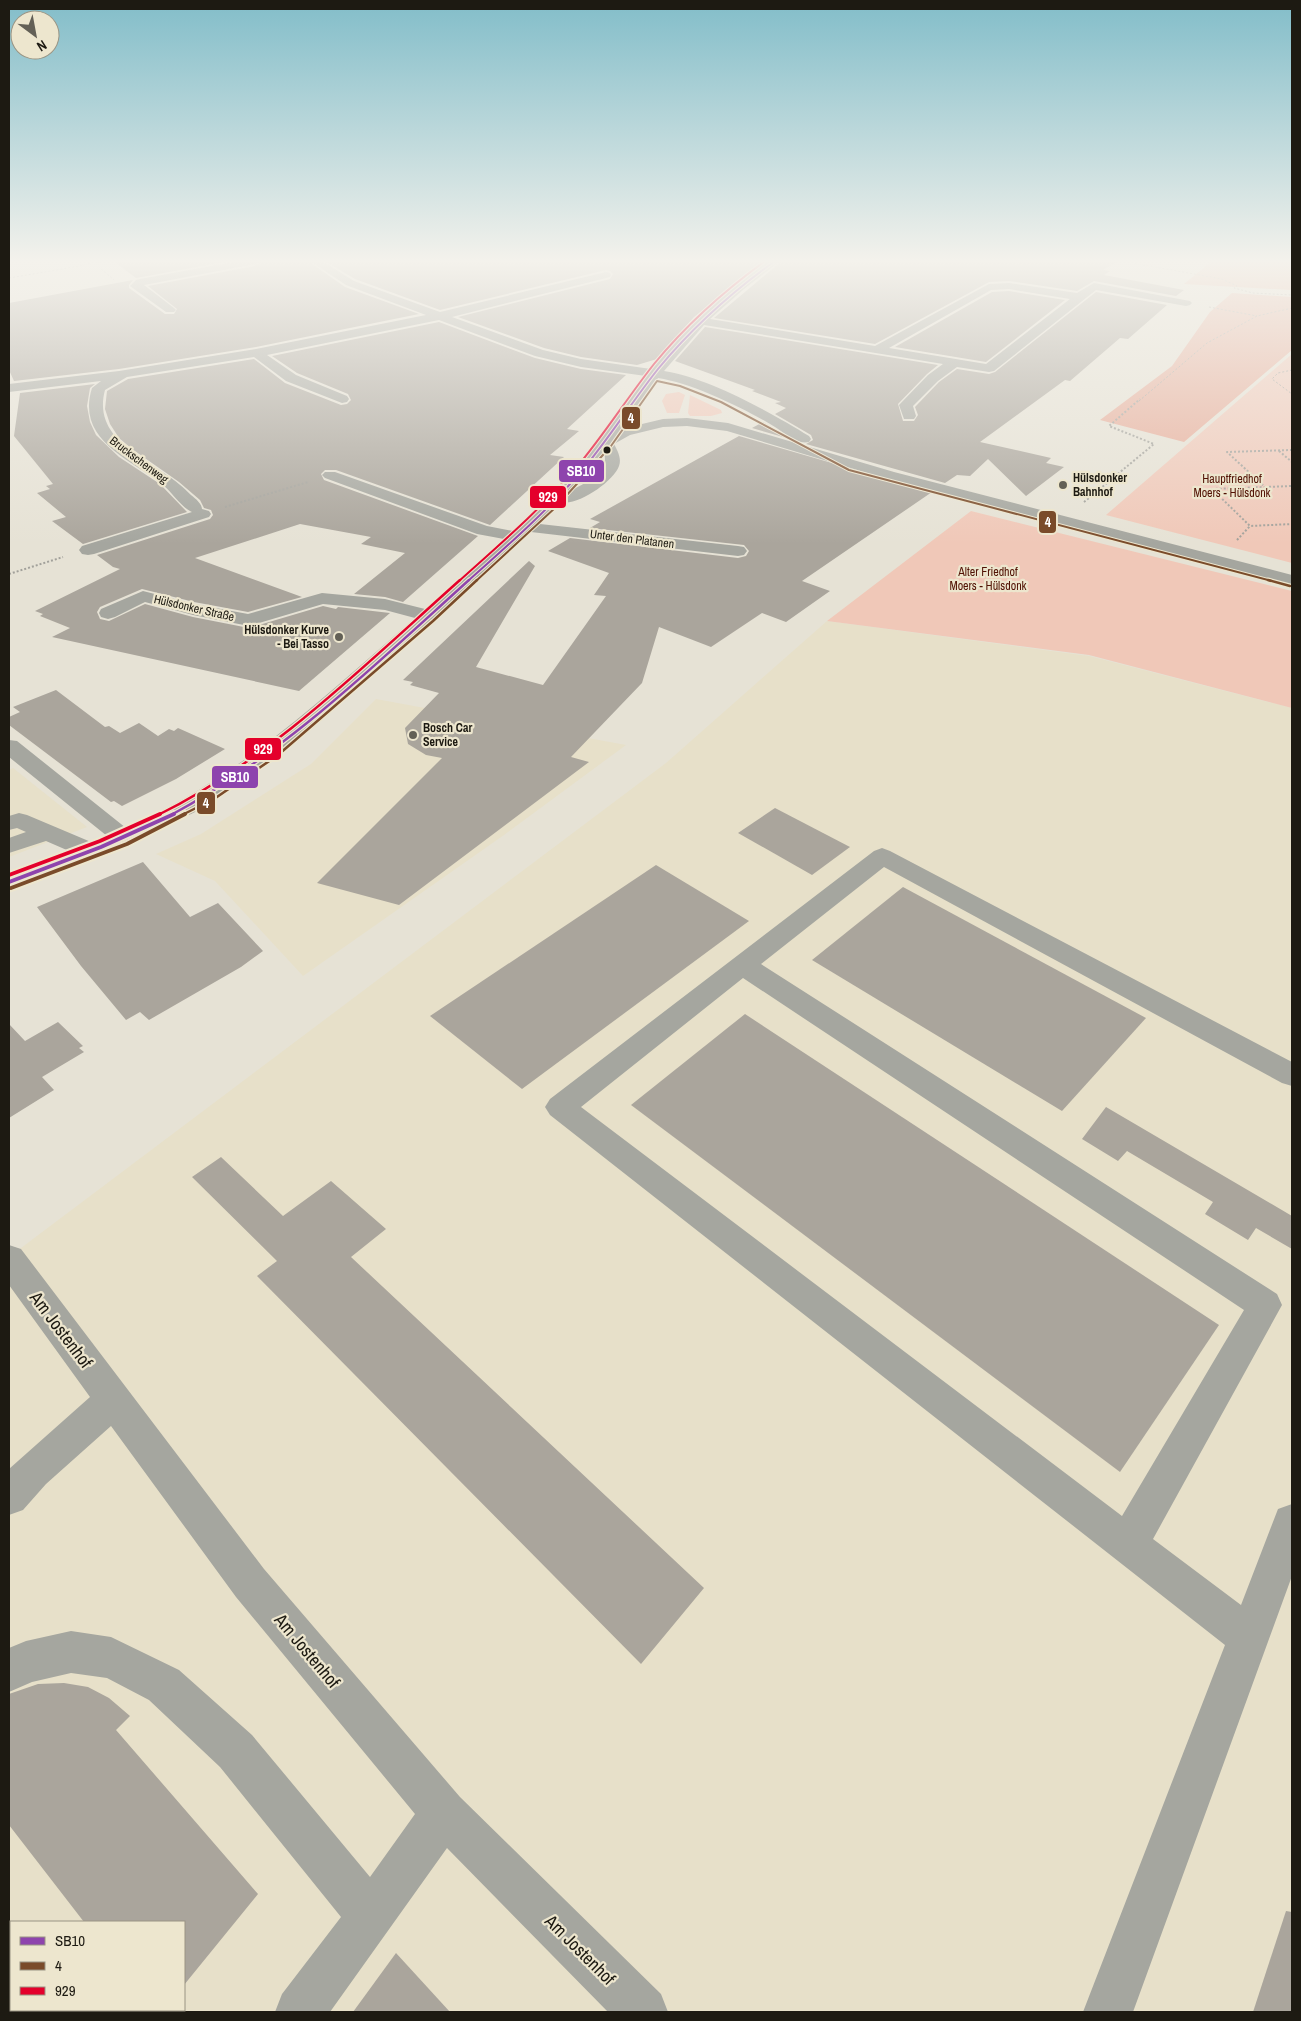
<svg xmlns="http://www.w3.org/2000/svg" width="1301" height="2021" font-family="'Archivo Narrow',sans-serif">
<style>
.built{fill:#e7e0c9;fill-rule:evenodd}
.green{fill:#f0c8b8}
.forest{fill:#e7ad9a}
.building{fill:#aaa59c}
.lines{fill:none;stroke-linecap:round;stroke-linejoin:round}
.path-far1{stroke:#a2a19b;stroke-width:1;stroke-dasharray:2 2;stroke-linecap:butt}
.path{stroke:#a2a19b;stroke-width:2;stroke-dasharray:2 2;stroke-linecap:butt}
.minor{fill:#a5a69f;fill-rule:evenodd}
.bus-1-far2-casing{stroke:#ede6ce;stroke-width:4}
.bus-1-far1-casing{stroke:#ede6ce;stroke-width:5}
.bus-1-casing{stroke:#ede6ce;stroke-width:8}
.bus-2-far2-casing{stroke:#ede6ce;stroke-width:4}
.bus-2-far1-casing{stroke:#ede6ce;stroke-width:5}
.bus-2-casing{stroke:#ede6ce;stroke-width:8}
.bus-3-far2-casing{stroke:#ede6ce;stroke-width:4}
.bus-3-far1-casing{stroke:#ede6ce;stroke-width:5}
.bus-3-casing{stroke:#ede6ce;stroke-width:8}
.bus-1-far2{stroke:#8e44ad;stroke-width:2}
.bus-1-far1{stroke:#8e44ad;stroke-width:2.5}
.bus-1{stroke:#8e44ad;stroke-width:4}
.bus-2-far2{stroke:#7a4b2a;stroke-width:2}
.bus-2-far1{stroke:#7a4b2a;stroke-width:2.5}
.bus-2{stroke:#7a4b2a;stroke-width:4}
.bus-3-far2{stroke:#e4002b;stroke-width:2}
.bus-3-far1{stroke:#e4002b;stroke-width:2.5}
.bus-3{stroke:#e4002b;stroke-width:4}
.bus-dot{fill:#1d1a12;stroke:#ede6ce;stroke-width:2}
.poi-dot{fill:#636056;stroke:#ede6ce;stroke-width:2}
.labels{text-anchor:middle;stroke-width:4.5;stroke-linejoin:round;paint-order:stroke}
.far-street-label{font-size:12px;fill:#1d1a12;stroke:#ede6ce}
.far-poi-label{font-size:12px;font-weight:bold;fill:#1d1a12;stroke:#ede6ce;text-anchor:start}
.far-park-label{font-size:12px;fill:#511204;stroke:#ede6ce}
.near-street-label{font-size:18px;fill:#1d1a12;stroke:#ede6ce}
.line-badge{stroke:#ede6ce;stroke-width:2}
.badge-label{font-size:14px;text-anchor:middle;font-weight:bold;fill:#fff}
</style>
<rect width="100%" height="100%" fill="#e6e2d5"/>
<g class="built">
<path d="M827,621l262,35 203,52v1304h-1283v-755l657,-494zM11,1922h173v88h-173z"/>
<polygon points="376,699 626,745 504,835 303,976 215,881 156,854 201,834 311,764"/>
<polygon points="13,768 87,827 9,857 9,770"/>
</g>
<g class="green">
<polygon points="1292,354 1292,563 1106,515"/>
<polygon points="679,392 685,395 679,413 667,413 662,401 666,394"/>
<polygon points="690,395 721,410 722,413 711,416 690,416 688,413"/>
<polygon points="971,511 1292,591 1292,708 1089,655 827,621"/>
</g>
<g class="forest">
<polygon points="1212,261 1292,261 1292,290 1184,284"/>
<polygon points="1232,293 1292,297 1292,350 1184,442 1100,420 1172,366 1210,312"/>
</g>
<g class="building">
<polygon points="113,261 230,261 136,278"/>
<polygon points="262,261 308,261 345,287 419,314 256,347 119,369 14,381 9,370 9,303 133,280 129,285 129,288 165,314 174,314 177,309 148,286 255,266"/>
<polygon points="325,261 765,261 694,317 657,359 637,365 581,357 544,348 458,317 610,279 613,274 610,271 606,270 440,310 355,279"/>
<polygon points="782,261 1118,261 1103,270 1110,271 1104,275 1184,290 1176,296 1094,281 1077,291 1009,281 989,282 875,344 714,318"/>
<polygon points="1009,291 1065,300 986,362 895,347 992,292"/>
<polygon points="1096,292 1167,305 1128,339 1120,338 1070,381 1065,380 980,442 1051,458 1046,463 1064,467 1026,496 988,459 970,476 957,475 945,483 806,444 813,440 811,435 775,414 786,408 775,403 781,402 752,391 755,390 675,361 705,327 938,365 927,374 898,404 903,421 914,421 918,415 915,407 939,382 957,369 989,374 995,372"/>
<polygon points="439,322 535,358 581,369 626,375 567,429 579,431 550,455 564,457 490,525 336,470 325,470 321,474 324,480 478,536 403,602 385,597 354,594 405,553 361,544 371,537 300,524 195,558 302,597 248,612 194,602 142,589 100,607 97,612 100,619 109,621 145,604 193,617 249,628 323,606 336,609 338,607 390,613 299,691 52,637 70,628 40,616 43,614 35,611 120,569 113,567 97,555 210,519 213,515 211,510 204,508 200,500 179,482 132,449 119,438 110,424 105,409 107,391 128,379 254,359 285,383 341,405 347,404 351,400 348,394 297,373 272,356"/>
<polygon points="95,384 90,388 87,406 90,422 96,435 119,457 160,484 187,512 83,544 52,521 66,517 37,493 50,489 46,486 53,484 14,436 20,393"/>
<polygon points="763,422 774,429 790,439 752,428"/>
<polygon points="739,436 932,492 802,581 830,591 786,622 762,613 711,647 659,627 642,683 571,757 589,762 399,905 317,883 442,758 426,755 408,744 405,728 439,693 410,685 413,682 403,680 529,561 535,566 476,667 543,685 606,596 594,595 609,573 548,551 570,538 738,558 746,556 749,551 744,545 590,528 600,522 590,519"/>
<polygon points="56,690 105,727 109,726 120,733 139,723 158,736 169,729 174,731 178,728 225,749 176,779 122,806 114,801 111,802 9,725 9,717 20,712 13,707"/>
<polygon points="775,808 850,847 812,875 738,833"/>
<polygon points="143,862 190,917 218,903 263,951 241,967 149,1020 140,1012 126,1020 81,966 37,907"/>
<polygon points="656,865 749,921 522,1089 430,1016"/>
<polygon points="903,887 1146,1018 1062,1111 812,960"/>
<polygon points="745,1014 1219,1325 1120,1472 631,1105"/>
<polygon points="58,1022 83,1046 79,1048 84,1052 42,1077 54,1090 9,1118 9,1024 25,1041"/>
<polygon points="1106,1107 1292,1216 1292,1249 1256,1228 1248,1240 1205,1214 1213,1202 1127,1151 1118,1161 1082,1139"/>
<polygon points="221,1157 283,1216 331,1181 386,1229 351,1257 704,1588 641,1664 257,1276 277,1261 192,1177"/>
<polygon points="64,1683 88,1687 109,1698 130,1716 116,1730 258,1894 184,1985 184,1922 84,1922 9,1825 9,1694 38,1684"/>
<polygon points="1286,1911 1292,1912 1292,2012 1253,2012"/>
<polygon points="396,1953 450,2012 353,2012"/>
</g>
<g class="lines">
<g class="path-far1">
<polyline points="98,262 99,267 114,280"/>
<polyline points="1127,262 1222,279 1237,286 1234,288 1253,293 1292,295"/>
<polyline points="9,278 80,266 98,261"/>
<polyline points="1209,307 1257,316"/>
<polyline points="1292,370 1278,373 1272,379 1292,394"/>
<polyline points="1139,401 1207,343 1257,316 1292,308"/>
</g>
<g class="path">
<polyline points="1292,450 1227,452 1265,487 1212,489 1250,526 1292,524"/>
<polyline points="1279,451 1292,462"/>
<polyline points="1265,487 1292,486"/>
<polyline points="1084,502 1154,444 1109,426 1140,399"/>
<polyline points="225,507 308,482"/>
<polyline points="1237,540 1250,526"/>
<polyline points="9,574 63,557"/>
</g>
<g class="minor">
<polygon points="239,261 260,261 255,264 144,285 174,308 176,310 174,312 166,312 130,286 136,280 140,279"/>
<path d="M310,261h12l32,20 86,31 166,-40 4,1 1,2 -1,2 -158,40 91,33 38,9 70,10 44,-51 73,-57h12l-36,28 -34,30 165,27 114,-62 20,-1 68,10 17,-10 96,18 2,2 -2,2 -4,1 -90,-16 -102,81 -5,1 -32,-5 -19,14 -25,25 3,10 -2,3h-10l-5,-14 29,-30 15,-11 -239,-39 -40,46c45,7 106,41 145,65l2,3 -2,3c-12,3 -24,-9 -34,-15 -29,-18 -83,-44 -117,-49l-37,51 42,-10 24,-1 41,5 166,49 398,103v10l-408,-107 -157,-47 -40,-5 -24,1 -33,8 -16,9c3,6 8,14 5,22 -5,15 -41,40 -57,36l-22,22 198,22 6,1 3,4 -3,4 -6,1 -207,-24 -200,180 -43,37 -45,33 -48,30 -63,31 -123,47v-17l60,-22 -23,-10 -37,12v-15l17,-6 -9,-4 -8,2v-14l10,-3 8,2 64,27 16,-6 -98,-79v-17l8,1 109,87c111,-48 199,-132 289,-210l-30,-8 -62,-6 -74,22 -56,-11 -48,-13 -30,15 -7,2 -7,-2 -2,-4 2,-4 42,-18 51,13 54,10 74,-21 63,6 40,10 79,-70 -27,-5 -152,-56 -3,-3 3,-3h10l152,54 26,5 63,-62 70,-93 -65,-9 -46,-11 -96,-36 -172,35 29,20 51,21 2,3 -2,3 -5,1 -56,-22 -32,-24 -127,20 -22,13c-15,56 56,71 86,105 5,4 11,9 11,14l7,2 2,3 -2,3 -115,37 -6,1 -6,-1 -3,-4 3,-4 110,-34c-10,-4 -21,-21 -31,-29 -34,-25 -85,-44 -69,-95l9,-7 -92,11v-8l110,-13 137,-22 170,-34 -80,-30zM1009,289l61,10 -84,65 -97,-16 102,-58zM604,453c6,19 -17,29 -30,36z"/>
<path d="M882,848l8,3 402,211v24l-10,-3 -398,-216 -123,97 516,330 5,11 -129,234 88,66 37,-96 14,-5v72l-159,436h-50l142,-367 -675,-530 -5,-8 5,-8 324,-248zM743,978l501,332 -122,206 -541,-409z"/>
<polygon points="9,1245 21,1249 264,1569 460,1797 661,1994 668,2012 608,2012 447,1848 330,2012 275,2012 282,1994 341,1917 220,1767 149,1700 107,1678 71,1673 32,1682 9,1692 9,1648 26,1641 71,1631 111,1637 179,1670 252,1735 370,1877 415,1814 236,1597 111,1426 46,1484 23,1510 9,1515 9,1469 90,1397 9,1285"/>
</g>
<g class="bus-1-far2-casing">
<path id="bus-1-far2" d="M468,581c38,-34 78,-69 112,-108 28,-33 51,-70 78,-104 34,-41 74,-77 117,-108"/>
</g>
<g class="bus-1-far1-casing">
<path id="bus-1-far1" d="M171,815c112,-60 205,-151 298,-235"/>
</g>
<g class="bus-1-casing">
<polyline id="bus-1" points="9,882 101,847 174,814"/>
</g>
<g class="bus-2-far2-casing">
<polyline id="bus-2-far2" points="476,581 556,507 611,446 657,381 680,386 721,402 849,470 1272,581"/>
</g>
<g class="bus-2-far1-casing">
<g id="bus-2-far1">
<polyline points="1268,580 1290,586"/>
<polyline points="182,815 214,799 278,755 433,621 477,580"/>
</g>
</g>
<g class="bus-2-casing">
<polyline id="bus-2" points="11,888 127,844 185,814"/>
</g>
<g class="bus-3-far2-casing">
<path id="bus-3-far2" d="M459,581c40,-36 82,-72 117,-113 28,-33 51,-70 78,-104 32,-39 70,-73 111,-103"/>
</g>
<g class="bus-3-far1-casing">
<path id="bus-3-far1" d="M158,815c111,-54 210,-153 302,-235"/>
</g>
<g class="bus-3-casing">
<polyline id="bus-3" points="9,875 100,841 160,814"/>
</g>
<use href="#bus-1-far2" class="bus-1-far2"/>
<use href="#bus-1-far1" class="bus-1-far1"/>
<use href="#bus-1" class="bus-1"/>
<use href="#bus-2-far2" class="bus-2-far2"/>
<use href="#bus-2-far1" class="bus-2-far1"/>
<use href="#bus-2" class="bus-2"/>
<use href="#bus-3-far2" class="bus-3-far2"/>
<use href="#bus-3-far1" class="bus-3-far1"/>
<use href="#bus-3" class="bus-3"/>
</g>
<linearGradient id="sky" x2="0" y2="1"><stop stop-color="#82bdc9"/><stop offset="0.48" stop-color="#f4f2ec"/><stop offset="1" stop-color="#f4f2ec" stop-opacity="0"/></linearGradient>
<rect width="1301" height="544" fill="url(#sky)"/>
<circle class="bus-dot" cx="607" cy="450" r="4.5"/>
<g class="poi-dot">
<circle cx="1063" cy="485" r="5"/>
<circle cx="339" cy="637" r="5"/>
<circle cx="413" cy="735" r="5"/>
</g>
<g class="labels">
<g class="far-street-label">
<text transform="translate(139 460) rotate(37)" y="4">Bruckschenweg</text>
<text transform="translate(632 539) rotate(7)" y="4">Unter den Platanen</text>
<text transform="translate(194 608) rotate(13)" y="4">Hülsdonker Straße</text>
</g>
<g class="far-poi-label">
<text x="1073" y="482">Hülsdonker<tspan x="1073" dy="14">Bahnhof</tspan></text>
<text x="329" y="634" text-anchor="end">Hülsdonker Kurve<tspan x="329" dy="14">- Bei Tasso</tspan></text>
<text x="423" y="732">Bosch Car<tspan x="423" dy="14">Service</tspan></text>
</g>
<g class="far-park-label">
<text x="1232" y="483">Hauptfriedhof<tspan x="1232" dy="14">Moers - Hülsdonk</tspan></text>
<text x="988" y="576">Alter Friedhof<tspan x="988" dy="14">Moers - Hülsdonk</tspan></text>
</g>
<g class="near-street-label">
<text transform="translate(61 1330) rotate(53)" y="6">Am Jostenhof</text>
<text transform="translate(307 1651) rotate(50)" y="6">Am Jostenhof</text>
<text transform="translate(580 1950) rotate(45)" y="6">Am Jostenhof</text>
</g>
</g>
<g class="line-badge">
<rect x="621" y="406" width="20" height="24" rx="5" fill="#7a4b2a"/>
<rect x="558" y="459" width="47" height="24" rx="5" fill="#8e44ad"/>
<rect x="529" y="485" width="38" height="24" rx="5" fill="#e4002b"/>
<rect x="1038" y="510" width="19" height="24" rx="5" fill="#7a4b2a"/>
<rect x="244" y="737" width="38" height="24" rx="5" fill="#e4002b"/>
<rect x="211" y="765" width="48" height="24" rx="5" fill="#8e44ad"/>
<rect x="196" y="791" width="20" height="24" rx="5" fill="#7a4b2a"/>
</g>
<g class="badge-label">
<text x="631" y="423">4</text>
<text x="581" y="476">SB10</text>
<text x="548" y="502">929</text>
<text x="1048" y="527">4</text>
<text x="263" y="754">929</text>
<text x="235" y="782">SB10</text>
<text x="206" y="808">4</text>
</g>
<rect width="1301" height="2021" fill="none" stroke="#1d1a12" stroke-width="20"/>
<rect x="10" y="1921" width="175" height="90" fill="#ede6ce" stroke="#9a9483"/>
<rect x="20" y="1937" width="25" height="8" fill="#8e44ad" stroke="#9a9483"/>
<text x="55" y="1946" font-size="15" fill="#1d1a12">SB10</text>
<rect x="20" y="1962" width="25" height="8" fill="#7a4b2a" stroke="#9a9483"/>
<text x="55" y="1971" font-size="15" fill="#1d1a12">4</text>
<rect x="20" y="1987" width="25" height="8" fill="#e4002b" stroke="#9a9483"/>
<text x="55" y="1996" font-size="15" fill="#1d1a12">929</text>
<g transform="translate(35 35) rotate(148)"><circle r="24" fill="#ede6ce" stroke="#9a9483"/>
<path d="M0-4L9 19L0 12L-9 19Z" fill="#636056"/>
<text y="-8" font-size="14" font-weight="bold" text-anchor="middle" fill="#1d1a12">N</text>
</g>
</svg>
